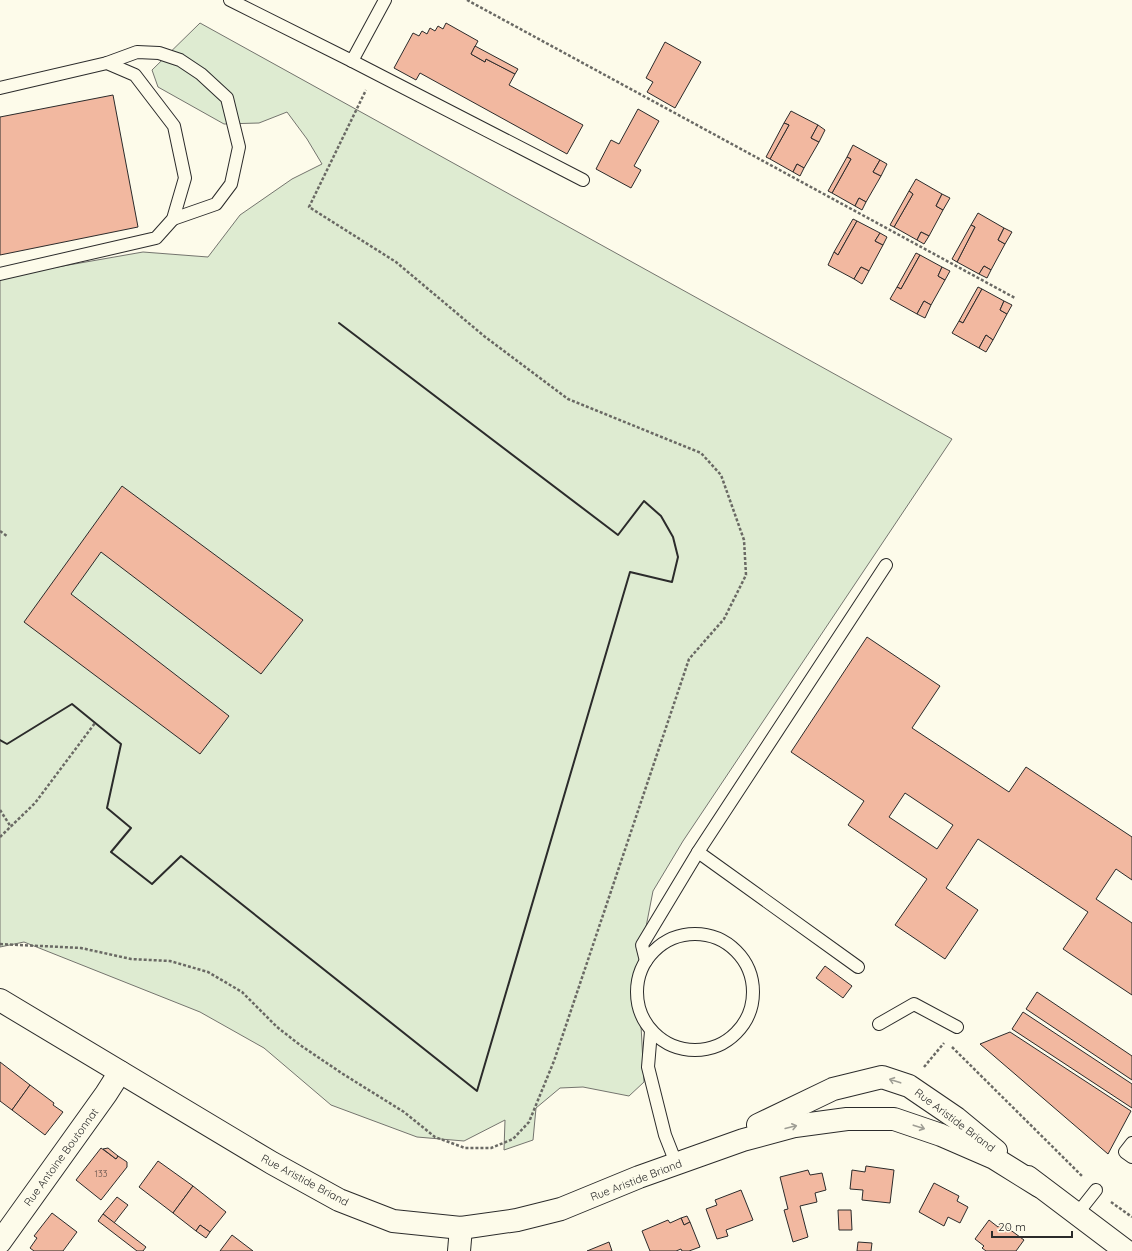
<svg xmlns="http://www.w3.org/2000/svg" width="1132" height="1251" font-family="Quicksand,sans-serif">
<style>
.green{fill:#deebd1;stroke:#74746e}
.building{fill:#f2b8a0;stroke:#2b2b2b;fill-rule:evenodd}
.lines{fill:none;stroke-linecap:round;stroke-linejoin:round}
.lane-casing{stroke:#2b2b2b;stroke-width:14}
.street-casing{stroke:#2b2b2b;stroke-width:24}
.secondary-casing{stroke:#2b2b2b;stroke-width:24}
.path{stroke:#6a6964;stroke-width:2.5;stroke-dasharray:3 2;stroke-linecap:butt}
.lane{stroke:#fdfbea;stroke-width:12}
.street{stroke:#fdfbea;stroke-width:22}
.secondary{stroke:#fdfbea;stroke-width:22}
.wall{stroke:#2b2b2b;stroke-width:2}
.oneway{stroke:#9e9d94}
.labels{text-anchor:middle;stroke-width:3;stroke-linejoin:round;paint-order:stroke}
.number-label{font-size:9px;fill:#5d4e48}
.street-label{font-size:11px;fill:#2b2b2b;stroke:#fdfbea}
</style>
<rect width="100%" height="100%" fill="#fdfbea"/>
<polygon class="green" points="200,23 952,439 683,841 653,891 638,968 644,1082 629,1096 583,1087 560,1088 536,1108 533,1140 504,1150 505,1120 464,1141 417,1137 331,1105 264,1048 200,1012 24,942 0,947 0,277 143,252 208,257 240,215 292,179 322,164 307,139 287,112 259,123 224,124 158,87 152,70"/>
<g class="building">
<polygon points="446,23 478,41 471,54 485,62 486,59 515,74 509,85 583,125 567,154 420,73 416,80 394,68 413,33 419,36 422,31 427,34 430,28 435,31 438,26 443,29"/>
<polygon points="665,42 701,62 675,108 647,92 653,82 646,78"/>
<polygon points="475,46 518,69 515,74 486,59 485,62 471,54"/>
<polygon points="113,95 138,227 0,255 0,117"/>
<polygon points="638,109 659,121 634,166 641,170 631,188 596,169 611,140 619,144"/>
<polygon points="791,111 818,125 811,138 819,142 804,168 797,164 793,172 770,159 789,125 784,123"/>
<polygon points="784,123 789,125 770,159 766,157"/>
<polygon points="818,125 825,130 819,142 811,138"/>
<polygon points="853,145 880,160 873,172 881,176 866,202 859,198 855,206 832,193 851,159 847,157"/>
<polygon points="847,157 851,159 832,193 828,191"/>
<polygon points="880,160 887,164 881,176 873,172"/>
<polygon points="797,164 804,168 800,176 793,172"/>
<polygon points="916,179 942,194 936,206 943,210 929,236 921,232 917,240 894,227 913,194 909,191"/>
<polygon points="909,191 913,194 894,227 890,225"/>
<polygon points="942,194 950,198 943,210 936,206"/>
<polygon points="859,198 866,202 862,210 855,206"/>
<polygon points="978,213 1004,228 998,240 1005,244 991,270 984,266 979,274 957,262 975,227 971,225"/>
<polygon points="853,219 857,221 838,255 834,252"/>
<polygon points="857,221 880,233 875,241 883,245 869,271 861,267 854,279 828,265 834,252 838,255"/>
<polygon points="971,225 975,227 957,262 952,259"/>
<polygon points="1004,228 1012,232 1005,244 998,240"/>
<polygon points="921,232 929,236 924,244 917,240"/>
<polygon points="880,233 887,237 883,245 875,241"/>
<polygon points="916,253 920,255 901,289 897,287"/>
<polygon points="920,255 942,267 938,276 945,280 931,305 924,301 917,314 890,299 897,287 901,289"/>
<polygon points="984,266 991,270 987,278 979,274"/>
<polygon points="861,267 869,271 862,284 854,279"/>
<polygon points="942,267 950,271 945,280 938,276"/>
<polygon points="978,287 982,289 963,323 959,321"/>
<polygon points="982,289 1004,301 1000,310 1007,314 993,340 986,335 979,348 952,333 959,321 963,323"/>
<polygon points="924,301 931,305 925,318 917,314"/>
<polygon points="1004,301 1012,305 1007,314 1000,310"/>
<polygon points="986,335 993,340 986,352 979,348"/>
<polygon points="122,486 303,620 261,674 101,552 71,594 229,716 200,754 24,622"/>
<path d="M867,637l73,49 -28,42 97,64 17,-25 106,70v43l-16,-11 -20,30 36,24v72l-69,-46 25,-37 -110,-73 -32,49 32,22 -33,49 -50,-34 32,-46 -79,-54 16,-24 -73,-49zM905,793l48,32 -16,24 -48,-32z"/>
<polygon points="825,966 852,986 843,998 816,978"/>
<polygon points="1037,992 1132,1056 1132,1080 1026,1009"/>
<polygon points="1023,1012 1132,1084 1132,1108 1012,1029"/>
<polygon points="1010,1032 1131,1111 1108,1154 980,1044"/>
<polygon points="0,1062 30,1085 12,1110 0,1101"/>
<polygon points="30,1085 54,1103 53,1105 63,1112 45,1135 12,1110"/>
<polygon points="101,1148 116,1159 118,1156 127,1162 127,1167 101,1200 76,1180"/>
<polygon points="108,1148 118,1156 116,1159 103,1149"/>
<polygon points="158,1161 193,1186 173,1213 139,1187"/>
<polygon points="866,1166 894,1170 890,1203 862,1200 863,1190 850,1189 852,1170 865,1172"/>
<polygon points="808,1170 810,1175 822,1173 826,1190 815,1193 817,1202 800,1206 808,1237 793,1242 784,1210 788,1209 780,1177"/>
<polygon points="934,1183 959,1196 957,1201 968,1207 960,1223 948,1217 944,1226 919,1212"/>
<polygon points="193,1186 226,1212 210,1232 200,1225 196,1231 173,1213"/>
<polygon points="741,1190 753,1220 726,1230 728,1236 717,1239 706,1209 717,1205 715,1200"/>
<polygon points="117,1197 128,1205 114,1223 103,1214"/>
<polygon points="838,1210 851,1210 852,1230 839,1230"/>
<polygon points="52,1213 77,1232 63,1251 34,1251 30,1248 37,1238 34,1236"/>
<polygon points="103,1214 146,1247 143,1251 137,1251 98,1221"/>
<polygon points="687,1216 690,1222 684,1225 681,1218"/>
<polygon points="681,1218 684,1225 690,1222 700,1247 689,1251 682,1251 681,1249 676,1251 650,1251 642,1231 668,1220 670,1223"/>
<polygon points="989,1220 998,1227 1001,1223 1024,1240 1016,1251 986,1251 982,1248 984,1246 975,1239"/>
<polygon points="200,1225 210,1232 206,1238 196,1231"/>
<polygon points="232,1235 253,1251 220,1251"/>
<polygon points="609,1242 612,1251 587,1251"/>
<polygon points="858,1242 872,1243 871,1251 857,1251"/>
</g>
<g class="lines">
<g class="lane-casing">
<g id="lane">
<polyline points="230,0 352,61 385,0"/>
<polyline points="352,61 583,180"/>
<polyline points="107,63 137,52 159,53 180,60 201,74 227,98 239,147 231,184 216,204 173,219"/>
<polyline points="0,88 107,63 135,75 174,126 185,178 173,219 156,238 0,274"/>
<circle cx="695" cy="992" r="58"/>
<polyline points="646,961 642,945 698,852"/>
<polyline points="858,967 698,852 886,565"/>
<polyline points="879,1024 914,1004 957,1027"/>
<polyline points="651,1031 648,1067 665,1135 676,1163"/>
<polyline points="1132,1143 1125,1152 1132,1157"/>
<polyline points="1077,1214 1096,1190"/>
</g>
</g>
<g class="street-casing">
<g id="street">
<polyline points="0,1242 106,1094 120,1072"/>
<polyline points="459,1251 461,1228"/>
</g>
</g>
<g class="secondary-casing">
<g id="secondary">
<polyline points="0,1000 272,1163 339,1200 393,1221 461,1228 517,1220 561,1209 639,1177 743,1140 795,1126 847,1119 894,1119 941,1135 994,1158 1039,1186"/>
<polyline points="758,1125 833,1089 882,1077 909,1086 956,1118 996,1151"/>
<polyline points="1028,1177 1126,1251"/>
</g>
</g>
<g class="path">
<polyline points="467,0 1015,298"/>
<polyline points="0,531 7,536"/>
<polyline points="0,810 11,827"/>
<polyline points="0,837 35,803 95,723"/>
<polyline points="0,944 81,948 131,959 170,961 208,972 242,992 277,1027 300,1045 343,1074 404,1112 435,1137 465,1148 491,1148 513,1139 529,1122 554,1061 689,659 724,619 746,575 744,540 721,475 701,453 568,399 484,336 396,262 309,207 366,90"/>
<polyline points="952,1047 1082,1176"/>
<polyline points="924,1067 944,1043"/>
<polyline points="1111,1202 1132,1217"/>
</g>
<use href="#lane" class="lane"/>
<use href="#street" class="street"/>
<use href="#secondary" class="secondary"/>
<polyline class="wall" points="0,740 7,744 72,704 121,744 107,808 131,828 111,852 152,884 181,856 477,1091 630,572 672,582 678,557 673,537 661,516 644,501 618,535 339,323"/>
</g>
<defs><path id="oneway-shaft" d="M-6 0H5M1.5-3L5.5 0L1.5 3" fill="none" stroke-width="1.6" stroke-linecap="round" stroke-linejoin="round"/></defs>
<g class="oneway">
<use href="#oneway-shaft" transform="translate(895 1081) rotate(-162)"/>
<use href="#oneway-shaft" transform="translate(791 1127) rotate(-14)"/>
<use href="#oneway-shaft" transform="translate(919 1127) rotate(18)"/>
</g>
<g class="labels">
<g class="number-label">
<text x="101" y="1177">133</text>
</g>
<g class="street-label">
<text transform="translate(955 1120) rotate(37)" y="4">Rue Aristide Briand</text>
<text transform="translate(61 1157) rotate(-54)" y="4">Rue Antoine Boutonnat</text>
<text transform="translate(305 1180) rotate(28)" y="4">Rue Aristide Briand</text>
<text transform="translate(636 1180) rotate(-21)" y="4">Rue Aristide Briand</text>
</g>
</g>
<path d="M992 1231v6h80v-6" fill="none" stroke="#2b2b2b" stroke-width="2"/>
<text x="998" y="1231" font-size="12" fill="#2b2b2b" stroke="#fdfbea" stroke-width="3" paint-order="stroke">20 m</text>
</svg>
